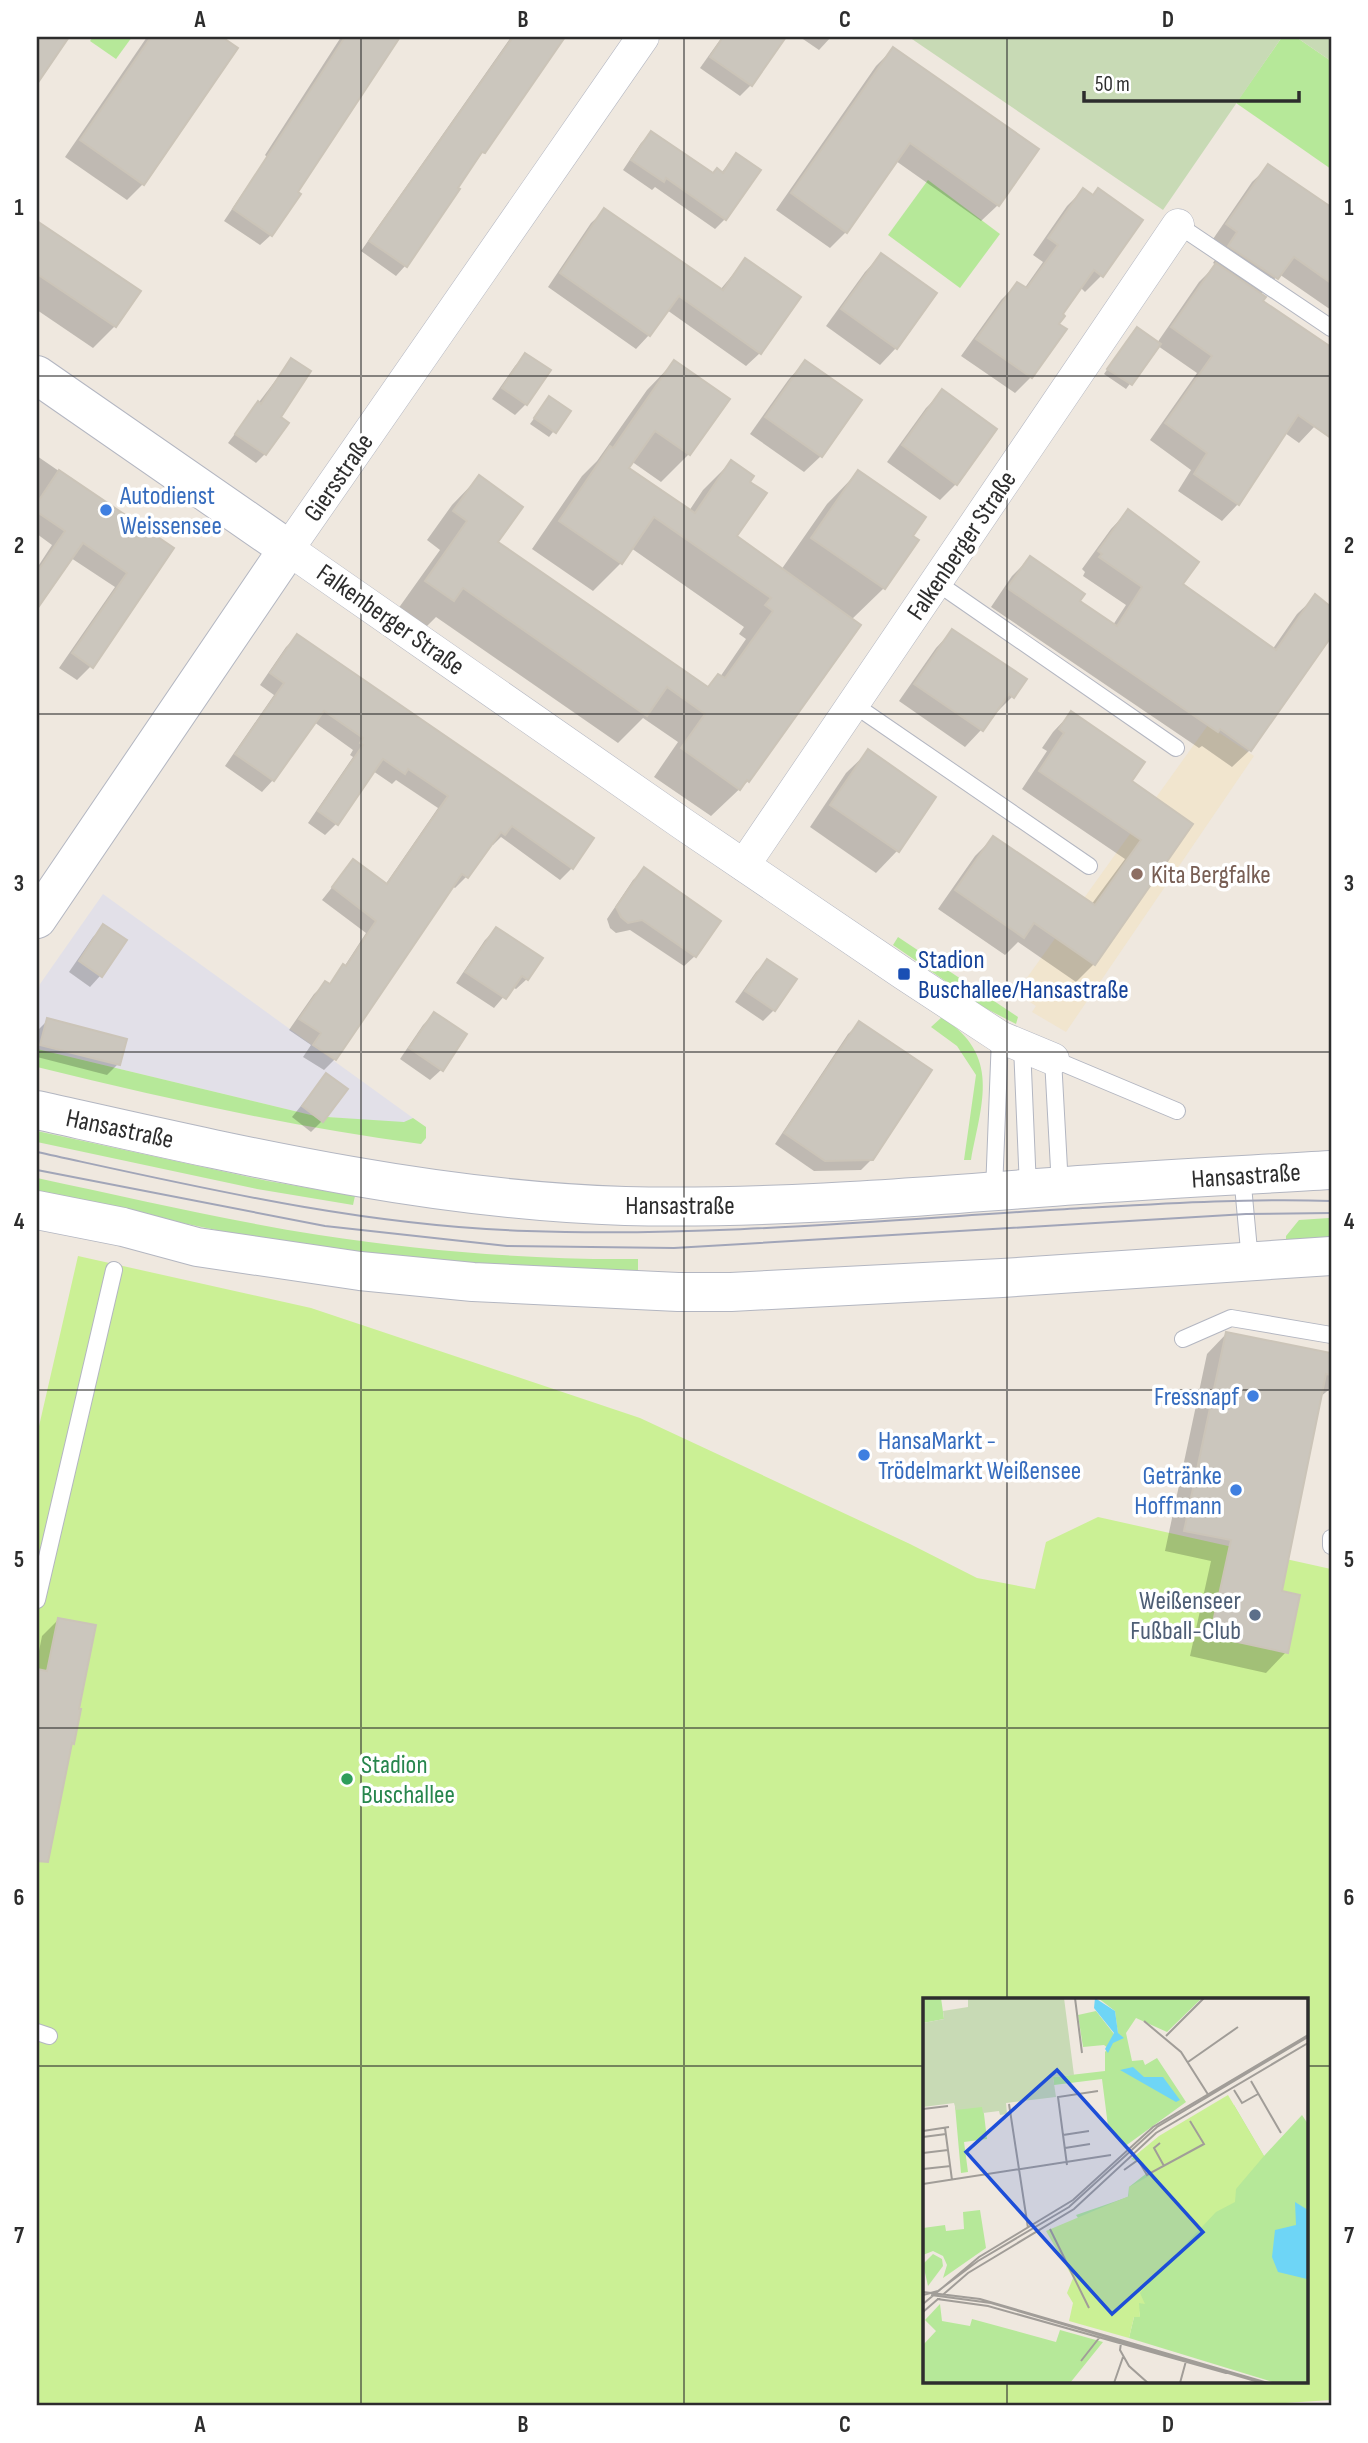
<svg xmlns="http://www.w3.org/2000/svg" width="1368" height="2443" font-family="'Sofia Sans Condensed',sans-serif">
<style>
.industrial{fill:#e2e0e8}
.education{fill:#f1e5ce}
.green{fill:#b6e899}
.cemetery{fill:#c8dab5}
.pitch{fill:#cbf095;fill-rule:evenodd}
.shadow{fill:#0003}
.building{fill:#cbc6bd;stroke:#cbc4b8;stroke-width:2}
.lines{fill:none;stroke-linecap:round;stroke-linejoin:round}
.lane-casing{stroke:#b3b6c1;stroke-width:18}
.street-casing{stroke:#b3b6c1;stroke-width:33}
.secondary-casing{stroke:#b3b6c1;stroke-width:40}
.lane{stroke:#fff;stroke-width:16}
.street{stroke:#fff;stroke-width:32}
.secondary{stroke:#fff;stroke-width:38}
.tram{stroke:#a1a5b8;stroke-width:2}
.grid{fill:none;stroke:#2d2d2d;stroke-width:2;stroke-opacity:0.55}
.shop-dot{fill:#3f7fe0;stroke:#fff;stroke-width:2.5}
.education-dot{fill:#8d6e63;stroke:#fff;stroke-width:2.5}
.transit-dot{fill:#1a4fb4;stroke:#fff;stroke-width:2.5}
.service-dot{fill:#5c6f8a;stroke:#fff;stroke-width:2.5}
.leisure-dot{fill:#2e9e5b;stroke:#fff;stroke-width:2.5}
.labels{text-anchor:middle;stroke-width:7;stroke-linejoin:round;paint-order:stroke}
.street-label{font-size:26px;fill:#2d2d2d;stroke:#fff}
.shop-label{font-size:26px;fill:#366cbe;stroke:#fff;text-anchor:start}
.education-label{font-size:26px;fill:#785e54;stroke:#fff;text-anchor:start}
.transit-label{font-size:26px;fill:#164399;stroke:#fff;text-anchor:start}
.service-label{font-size:26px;fill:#4e5e75;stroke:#fff;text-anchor:end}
.leisure-label{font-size:26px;fill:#27864d;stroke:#fff;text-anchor:start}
.inset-road{fill:none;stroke:#a19d98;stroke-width:2}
.view{fill:#1d4ed8;fill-opacity:0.15;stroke:#1d4ed8;stroke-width:3.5}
.inset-edge{fill:none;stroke:#2d2d2d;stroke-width:3.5}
.neatline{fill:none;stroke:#2d2d2d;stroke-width:2.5}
.grid-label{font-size:23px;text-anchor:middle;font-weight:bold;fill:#2d2d2d}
</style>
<rect width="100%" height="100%" fill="#efe8df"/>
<polygon class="industrial" points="103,894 413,1118 405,1123 327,1117 323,1122 315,1116 37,1049 37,998 40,984"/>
<polygon class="education" points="1208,725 1254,756 1066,1032 1032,1012 1036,1006 1016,993"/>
<g class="green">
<polygon points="93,37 132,37 116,59 90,41"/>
<polygon points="1282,37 1296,37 1331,61 1331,169 1236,103"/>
<polygon points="928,180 1000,234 960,288 888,235"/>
<polygon points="898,937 1018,1017 1016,1024 983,1007 893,945"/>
<path d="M942,1017c59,39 40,84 29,143h-7l12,-85 -19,-29 -26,-19z"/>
<path d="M37,1049l278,67 8,6 4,-5 77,5 9,-4 13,9v11l-5,6c-130,-17 -257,-46 -384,-77z"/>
<polygon points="37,1131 268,1181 355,1196 353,1205 257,1189 37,1142"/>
<path d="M37,1178c94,20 187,42 282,57 106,16 212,25 319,24v16l-254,-18 -163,-26 -184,-38z"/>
<polygon points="1329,1218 1330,1240 1286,1241 1286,1236 1299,1220"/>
</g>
<g class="cemetery">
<polygon points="909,37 1282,37 1163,210"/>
<polygon points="1296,37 1331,37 1331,61"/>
</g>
<path class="pitch" d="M78,1256l233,52 329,110 270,126 67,34 58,11 11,-47 52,-25 233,52v831l-94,6h-1200v-971zM925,2000h382v382h-382z"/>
<g class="shadow">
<polygon points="147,37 219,37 236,48 143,184 127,200 65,157"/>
<polygon points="341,37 398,37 296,192 271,235 260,245 224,221 267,157 265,155"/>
<polygon points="511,37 563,37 497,133 456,188 458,189 405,266 396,276 361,251"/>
<polygon points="722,37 762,37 777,48 751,85 740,96 700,68"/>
<polygon points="800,37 831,37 819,50"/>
<polygon points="893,49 998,205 981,221 896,161 846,232 830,248 776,210 876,66"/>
<polygon points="651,133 713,175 721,173 736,155 725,219 715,229 655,187 652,190 623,170 641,143"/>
<polygon points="1269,166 1331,209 1331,310 1279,274 1260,295 1260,301 1331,350 1331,403 1315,426 1299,443 1285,433 1238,504 1222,521 1178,491 1191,470 1150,440 1197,373 1158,346 1126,389 1104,374 1132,334 1157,343 1199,282 1216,265 1213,263 1222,249 1211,242 1252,182"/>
<polygon points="1083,190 1102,275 1085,292 1080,287 1061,314 1031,377 1015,393 961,356 1001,300 1017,284 1024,289 1043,262 1033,255 1067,206"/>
<polygon points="605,210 720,290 745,260 760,353 746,366 667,310 649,335 636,349 548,287 591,223"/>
<polygon points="37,223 138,292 115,326 93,348 37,310"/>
<polygon points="881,255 896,348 880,365 826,326 865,272"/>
<polygon points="526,355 526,404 515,415 492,399 515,366"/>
<polygon points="291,360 278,417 265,454 256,463 228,443"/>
<polygon points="674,362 689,454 661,482 631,461 627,468 689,511 703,490 731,462 748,482 734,537 781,570 827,504 858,472 911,536 884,588 851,620 748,781 711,816 654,777 678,742 643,718 618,743 436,617 425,628 398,609 440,550 427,540 452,505 479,477 495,542 706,688 720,677 746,639 739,634 744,627 631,548 621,563 593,591 532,549 582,476 597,461 647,390"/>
<polygon points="805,362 859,401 821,456 804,472 750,434 789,379"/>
<polygon points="942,392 956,484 940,500 887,462 926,408"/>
<polygon points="545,403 569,412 549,437 530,424"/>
<polygon points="37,456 172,549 91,666 77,680 59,668 115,587 71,558 37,606 37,568 52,545 37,534"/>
<polygon points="1128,511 1181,584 1272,650 1297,614 1315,597 1331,609 1331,633 1250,750 1232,767 1202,746 1199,748 991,607 1012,576 1030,558 1078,601 1113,625 1126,605 1083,576 1085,572 1082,569 1111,529"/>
<polygon points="952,631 1013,696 996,713 994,711 981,730 965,747 899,701 936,648"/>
<polygon points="297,636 591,839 572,868 560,880 501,837 493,845 490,843 467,876 455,888 452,886 335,1059 324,1070 303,1057 311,1045 289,1030 314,994 326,983 328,985 344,967 366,933 322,900 353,861 385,885 438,808 396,780 392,784 373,771 337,823 325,835 308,823 353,757 350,755 353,750 314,722 273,780 262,792 225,766 274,695 260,685 286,647"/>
<polygon points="1071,713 1130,781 1191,824 1094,964 1076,982 1018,942 1005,955 938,909 975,856 993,838 1091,905 1125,859 1022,789 1047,751 1042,748 1053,732"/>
<polygon points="868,752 934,797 897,851 876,873 810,827 846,773"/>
<polygon points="644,870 695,956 684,966 630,930 616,933 610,928 607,919 633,880"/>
<polygon points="104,927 124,941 100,976 90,987 69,972 93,937"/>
<polygon points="496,929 527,979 516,989 512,987 494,1008 456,983 485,940"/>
<polygon points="767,961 774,1010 763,1021 735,1002 756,972"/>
<polygon points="434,1014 441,1070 430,1080 400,1059 423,1025"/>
<polygon points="48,1020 118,1064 107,1075 37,1057 37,1031"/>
<polygon points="859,1024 872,1159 861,1170 814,1171 775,1144 848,1034"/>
<polygon points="326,1075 322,1121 311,1132 292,1117"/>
<polygon points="1227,1333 1331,1355 1331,1388 1320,1397 1280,1592 1286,1652 1266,1673 1190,1656 1211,1561 1165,1551 1207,1354"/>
<polygon points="58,1620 72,1743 69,1746 53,1824 37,1841 37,1661 42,1636"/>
</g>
<g class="building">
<polygon points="37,37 69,37 37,84"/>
<polygon points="151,37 222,37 238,48 144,185 80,140"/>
<polygon points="345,37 400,37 298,192 301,194 272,236 233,209"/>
<polygon points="513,37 565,37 485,153 482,152 458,188 460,189 407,267 369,241"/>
<polygon points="723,37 786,37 752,86 710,57"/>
<polygon points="893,47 1039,149 999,206 910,143 847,233 791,193"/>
<polygon points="651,131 713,173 717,168 723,173 736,153 761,170 726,220 666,178 664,182 631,160"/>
<polygon points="1268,164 1331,207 1331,283 1294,257 1278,279 1228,246 1237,232 1226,224"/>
<polygon points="1083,188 1093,195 1098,188 1143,220 1103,277 1094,270 1063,314 1065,316 1059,324 1067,329 1032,378 976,339 1017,282 1027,288 1058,245 1048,238"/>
<polygon points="604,208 723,290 745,258 801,297 761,354 679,296 650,336 560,273"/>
<polygon points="37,221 141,291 116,327 37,274"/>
<polygon points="881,253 937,293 897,349 841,309"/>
<polygon points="1216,263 1266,297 1263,301 1331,347 1331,438 1298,415 1239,505 1194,474 1207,453 1165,423 1212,356 1171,327"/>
<polygon points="1137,327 1161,344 1132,385 1107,369"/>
<polygon points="525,353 551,370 527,405 502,388"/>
<polygon points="291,358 311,371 281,417 289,423 266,455 235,434 258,401 261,404"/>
<polygon points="674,360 730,399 690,455 655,431 629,468 695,513 731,460 754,476 750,482 767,493 737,536 861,625 749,782 747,780 740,790 681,748 705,714 667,687 647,716 463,588 454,601 425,581 467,521 453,511 479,475 523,507 498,542 708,687 718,674 725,678 773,611 765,605 771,598 654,517 622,564 559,521 610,446 613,448"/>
<polygon points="805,360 862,400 822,457 765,417"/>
<polygon points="942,389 997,429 957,485 902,445"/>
<polygon points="549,396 571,411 556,433 534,418"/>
<polygon points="59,470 174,548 93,668 72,653 127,573 83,543 37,609 37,572 65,531 37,512 37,503"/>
<polygon points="858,470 926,517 913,536 919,540 885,589 811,538"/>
<polygon points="1128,509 1199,562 1183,584 1276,650 1315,594 1331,607 1331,637 1251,751 1220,729 1218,732 1007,588 1030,556 1085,594 1080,601 1117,626 1142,587 1099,557 1102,554 1098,551"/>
<polygon points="952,629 1027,679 1014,698 1009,694 983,731 914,684"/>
<polygon points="297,634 594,838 573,869 512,826 505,835 501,832 468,878 462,874 336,1060 313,1045 321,1033 299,1019 325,981 330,984 343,964 346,966 376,921 332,887 353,859 387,884 448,796 408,769 405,774 383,759 338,825 318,811 363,745 360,743 363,738 324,711 274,781 235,754 284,683 270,673"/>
<polygon points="1071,711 1145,762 1132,781 1193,824 1095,965 1034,923 1024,938 955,890 993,836 1095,905 1141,840 1039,771 1064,733 1059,729"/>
<polygon points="868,749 936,797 899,852 830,805"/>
<polygon points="644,867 721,921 696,957 642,920 628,923 621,917 616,907"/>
<polygon points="103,924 127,940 102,977 79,961"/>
<polygon points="496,927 543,958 528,980 522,976 506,999 465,972"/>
<polygon points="767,959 797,979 775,1011 745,991"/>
<polygon points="434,1012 467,1034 443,1071 409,1048"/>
<polygon points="47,1018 127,1039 120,1065 40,1045"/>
<polygon points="859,1021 932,1070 873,1160 825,1161 784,1133"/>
<polygon points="326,1073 348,1089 323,1122 302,1106"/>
<polygon points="1226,1332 1331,1353 1331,1375 1326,1374 1282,1591 1300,1595 1288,1653 1210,1636 1231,1540 1184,1531"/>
<polygon points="58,1618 96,1625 79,1709 81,1709 74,1744 72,1743 48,1862 37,1861 37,1669 47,1671"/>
</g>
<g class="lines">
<g class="lane-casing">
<g id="lane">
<polyline points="1178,225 1331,328"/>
<polyline points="936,582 1176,748"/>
<polyline points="853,704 1089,866"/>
<polyline points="1022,1046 1028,1188"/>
<polyline points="1242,1175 1250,1261"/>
<polyline points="1060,1187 1053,1059 1177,1111"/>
<polyline points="994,1191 1000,1037"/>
<polyline points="1183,1339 1231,1318 1331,1335"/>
<polyline points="1331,1538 1331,1546"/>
<polyline points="37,1600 114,1270"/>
<polyline points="37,2032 49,2036"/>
</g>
</g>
<g class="street-casing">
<g id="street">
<polyline points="643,37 288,549 683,824 904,974 1000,1037 1053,1059"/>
<polyline points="744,865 1178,225"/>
</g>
</g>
<g class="secondary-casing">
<g id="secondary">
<polyline points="37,375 288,549 37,919"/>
<path d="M37,1110c193,43 389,90 588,96 133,3 266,-7 399,-17 102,-8 205,-13 307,-19"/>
<polyline points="37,1210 123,1227 197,1247 360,1271 473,1282 678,1292 731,1292 1002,1278 1331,1256"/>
</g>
</g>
<use href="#lane" class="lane"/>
<use href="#street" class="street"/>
<use href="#secondary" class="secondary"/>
<g class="tram">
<path d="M37,1152c161,35 324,74 490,79 175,6 349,-10 523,-21 94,-5 187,-12 281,-9"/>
<polyline points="37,1170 325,1226 507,1246 674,1248 1246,1214 1331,1213"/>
</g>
</g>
<path class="grid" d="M361,37v2369M684,37v2369M1007,37v1963M37,376h1294M37,714h1294M37,1052h1294M37,1390h1294M37,1728h1294M37,2066h888M1307,2066h24M1007,2382v24"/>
<g class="shop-dot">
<circle cx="106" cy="510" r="7"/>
<circle cx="1253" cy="1396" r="7"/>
<circle cx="864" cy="1455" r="7"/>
<circle cx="1236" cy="1490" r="7"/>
</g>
<circle class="education-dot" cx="1137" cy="874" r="7"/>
<rect class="transit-dot" x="897" y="967" width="14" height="14" rx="3.5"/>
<circle class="service-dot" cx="1255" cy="1615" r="7"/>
<circle class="leisure-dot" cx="347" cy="1779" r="7"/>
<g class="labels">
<g class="street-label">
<text transform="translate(338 477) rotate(-55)" y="9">Giersstraße</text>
<text transform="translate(961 545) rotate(-56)" y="9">Falkenberger Straße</text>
<text transform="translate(391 619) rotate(35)" y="9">Falkenberger Straße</text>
<text transform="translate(120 1128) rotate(12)" y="9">Hansastraße</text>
<text transform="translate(1246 1175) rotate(-4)" y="9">Hansastraße</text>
<text x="680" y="1214">Hansastraße</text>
</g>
<g class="shop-label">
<text x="120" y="504">Autodienst<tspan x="120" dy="30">Weissensee</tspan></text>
<text x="1239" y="1405" text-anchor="end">Fressnapf</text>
<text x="878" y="1449">HansaMarkt -<tspan x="878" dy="30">Trödelmarkt Weißensee</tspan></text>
<text x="1222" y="1484" text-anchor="end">Getränke<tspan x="1222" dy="30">Hoffmann</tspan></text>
</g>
<g class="education-label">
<text x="1151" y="883">Kita Bergfalke</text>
</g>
<g class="transit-label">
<text x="918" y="968">Stadion<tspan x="918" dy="30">Buschallee/Hansastraße</tspan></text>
</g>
<g class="service-label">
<text x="1241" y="1609">Weißenseer<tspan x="1241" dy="30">Fußball-Club</tspan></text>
</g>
<g class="leisure-label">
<text x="361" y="1773">Stadion<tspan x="361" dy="30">Buschallee</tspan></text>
</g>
</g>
<g transform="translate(923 1998)">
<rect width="385" height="385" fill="#efe8df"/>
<path d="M0,0h18l3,21 -21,4zM175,0h104l-35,34 -31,-14 -10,15 6,28 11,-1 2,5 12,-7 29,44 -62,45 -16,-21 -6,-47 -48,6 -1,-8 52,-6v-19l13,-18 -3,-23zM173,13l18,23 -6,14 -4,-3 -21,2 -5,-32zM311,107l30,51 38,-41 6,9v259h-32l-147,-45 5,-21 6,-1 -2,-11 -62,-90 52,-18 1,-10zM32,108h28l4,33 -23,3 4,30 -7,1zM57,212l6,38 -43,30 4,-13 -4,-9 -10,-5 -10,4v-27l22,-3 1,6 18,-2 -1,-17zM10,256l9,5 1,7 -15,20 -5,-22zM17,306l2,17 28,5 2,-7 84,23 4,-12 43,12 -33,41h-147v-38l13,-14 -11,-11z" fill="#b6e899"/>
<path d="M45,0h96l10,77 -21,2 3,20 -50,6 1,11 -7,1 -1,-4 -16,2 -1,-6 -26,3 -2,-7 -31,4v-84l21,-4 -1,-8 25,-4z" fill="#c8dab5"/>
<path d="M305,97l36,61 -28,33 -1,13 -19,10 -76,81 5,11 -6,-1 1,14h-6l-5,21 -60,-17 4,-18 -6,-10 6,-15 -27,-47 83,-35v-9l20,-11 -7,-13 -11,-4 28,-23z" fill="#cbf095"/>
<path d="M172,0l20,13 3,22 6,5 -11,5 -5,10 -3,-4 9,-16 -20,-25zM210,69l11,10h19l17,23 -4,2 -56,-32zM372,204l13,8 -1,69 -29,-7 -6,-15 3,-27 21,-5z" fill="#6ed5f6"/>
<path class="inset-road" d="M152,0l7,55M221,23l37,31 28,44M243,38l38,-38M265,64l50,-35M328,83l30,52M311,92l8,13 16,-9M86,106l19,124M0,111l25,-3M22,130l7,52M0,133l26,-4M140,137l26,-4M0,139l23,-3M237,145l-6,5 10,18M142,150l25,-4M0,155l25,-3M144,167l-9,-68 40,-6M0,171l28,-3M201,172l14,-10 9,15 57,-31 -14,-23M0,186l188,-29M127,231l39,79M0,294l57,7 288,84M0,297l15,-4 40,-30 91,-54 88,-80 151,-90M8,297l60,8 271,80M14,301l51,7 238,67M0,306l56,-47 94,-57 80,-73 155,-92M0,314l45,-39 106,-64 82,-76 152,-90M198,345l-1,7 9,16 19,17M158,363l18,-23M191,385l9,-26M257,385l6,-22"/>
<path class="view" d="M134,72l146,162 -91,82 -146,-162z"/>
<rect width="385" height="385" class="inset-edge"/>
</g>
<rect width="1368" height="2443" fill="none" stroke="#ffffff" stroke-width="77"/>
<path d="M1084 91v10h215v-10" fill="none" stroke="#2d2d2d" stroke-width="3.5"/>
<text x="1095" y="91" font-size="21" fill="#2d2d2d" stroke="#ffffff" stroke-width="5" paint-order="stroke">50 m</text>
<rect x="38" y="38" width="1292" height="2366" class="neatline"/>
<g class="grid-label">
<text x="200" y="27">A</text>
<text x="523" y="27">B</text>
<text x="845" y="27">C</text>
<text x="1168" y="27">D</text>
<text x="19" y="215">1</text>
<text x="1349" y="215">1</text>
<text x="19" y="553">2</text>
<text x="1349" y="553">2</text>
<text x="19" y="891">3</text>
<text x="1349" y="891">3</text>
<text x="19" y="1229">4</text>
<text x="1349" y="1229">4</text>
<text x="19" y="1567">5</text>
<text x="1349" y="1567">5</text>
<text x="19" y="1905">6</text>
<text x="1349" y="1905">6</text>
<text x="19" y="2243">7</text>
<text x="1349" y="2243">7</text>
<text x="200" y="2432">A</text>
<text x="523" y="2432">B</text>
<text x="845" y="2432">C</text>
<text x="1168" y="2432">D</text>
</g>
</svg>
